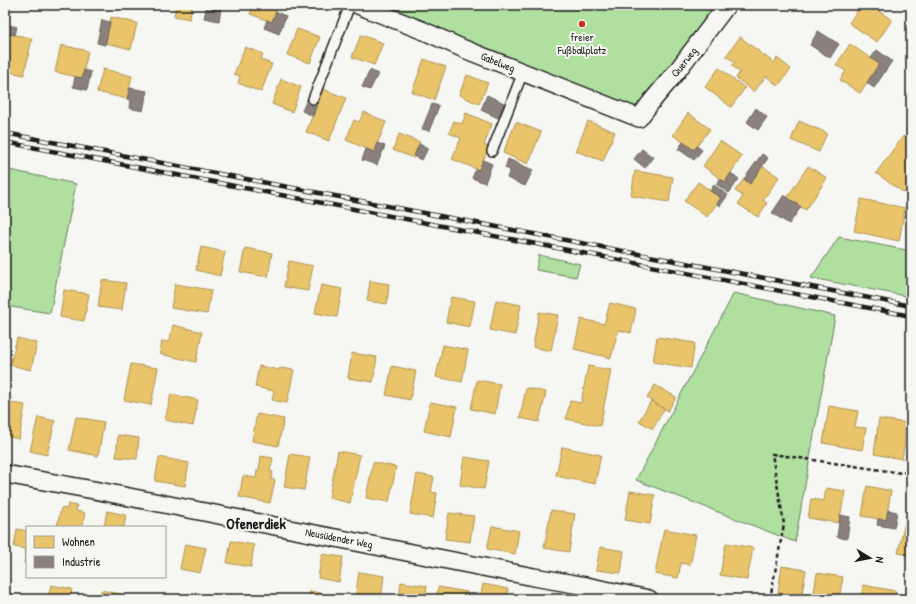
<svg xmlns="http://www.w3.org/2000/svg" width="916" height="604" font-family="'Patrick Hand',sans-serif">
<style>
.green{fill:#b0e0a0;stroke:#667e5e}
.homes{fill:#e9c46a;stroke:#ac9253}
.industry{fill:#8a817c;stroke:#69635f}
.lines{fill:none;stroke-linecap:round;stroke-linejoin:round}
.lane-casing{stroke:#1c1c1c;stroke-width:12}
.street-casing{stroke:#1c1c1c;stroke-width:20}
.path{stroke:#1c1c1c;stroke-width:2.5;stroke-dasharray:4 3;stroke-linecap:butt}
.lane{stroke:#f6f6f2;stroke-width:9}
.street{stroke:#f6f6f2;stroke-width:17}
.rail-casing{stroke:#1c1c1c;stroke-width:4.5}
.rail{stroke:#f6f6f2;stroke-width:3;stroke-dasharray:9;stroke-linecap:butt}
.poi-dot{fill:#c8321e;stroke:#f6f6f2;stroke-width:1.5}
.labels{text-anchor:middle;stroke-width:4;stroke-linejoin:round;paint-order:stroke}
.poi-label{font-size:11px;fill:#1c1c1c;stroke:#f6f6f2}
.street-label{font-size:11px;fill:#1c1c1c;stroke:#f6f6f2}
.district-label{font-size:15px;font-weight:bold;fill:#1c1c1c;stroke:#f6f6f2}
</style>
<rect width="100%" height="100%" fill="#f6f6f2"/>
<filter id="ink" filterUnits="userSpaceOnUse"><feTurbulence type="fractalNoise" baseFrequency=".025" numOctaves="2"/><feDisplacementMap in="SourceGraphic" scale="8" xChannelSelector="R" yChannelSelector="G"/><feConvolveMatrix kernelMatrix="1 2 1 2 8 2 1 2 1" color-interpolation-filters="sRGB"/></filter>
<g filter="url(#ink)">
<g class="green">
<polygon points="356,5 726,5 639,118"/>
<polygon points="5,169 76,184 50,313 5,306"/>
<polygon points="839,237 911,251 911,297 811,278"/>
<polygon points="539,255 580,264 576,277 536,270"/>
<polygon points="734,293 835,316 795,542 636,480"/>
</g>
<g class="homes">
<polygon points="176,5 192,5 190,19 174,16"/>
<polygon points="254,5 278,5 272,22 250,14"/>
<polygon points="861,5 870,5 892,20 877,42 849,23"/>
<polygon points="111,17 137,23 131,49 106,43"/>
<polygon points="297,29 320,37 310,63 287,55"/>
<polygon points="5,33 32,38 24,75 5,71"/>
<polygon points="361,35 383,43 374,65 352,57"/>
<polygon points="740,37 774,63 777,58 791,69 778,86 766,76 754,92 736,78 740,72 732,66 735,62 726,56"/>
<polygon points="850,44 879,64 860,93 840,80 846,71 836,65"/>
<polygon points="61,45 88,51 82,78 55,72"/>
<polygon points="245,47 263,54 261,60 272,64 261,92 238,83 240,76 234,74"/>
<polygon points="424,59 446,67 434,100 412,92"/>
<polygon points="719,68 745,88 731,107 705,87"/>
<polygon points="103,69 132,76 127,99 97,92"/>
<polygon points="467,75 488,83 479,104 459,95"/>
<polygon points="281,79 301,87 292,112 272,104"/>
<polygon points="323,89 346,98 329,141 306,132"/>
<polygon points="364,112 386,122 374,152 346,140 354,120 359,122"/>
<polygon points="466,113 492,124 484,145 489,147 479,170 452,159 461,138 449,133 454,121 462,124"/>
<polygon points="688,113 710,129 694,150 673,135"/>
<polygon points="588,121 615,132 603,161 576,151"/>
<polygon points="799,121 827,133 819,152 791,140"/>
<polygon points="516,122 541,132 528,164 503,153"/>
<polygon points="399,134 420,142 414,158 393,150"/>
<polygon points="903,136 911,141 911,183 904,193 876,173"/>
<polygon points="720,141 742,156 725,182 703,166"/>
<polygon points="762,166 779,177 763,200 767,203 758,217 738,204 743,196 735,191 744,179 750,184"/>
<polygon points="808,166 827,178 806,210 787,198"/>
<polygon points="635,171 673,177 669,202 631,196"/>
<polygon points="698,182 721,198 707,217 684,201"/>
<polygon points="861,199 905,208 899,241 854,231"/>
<polygon points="201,247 225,252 220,276 196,270"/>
<polygon points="245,248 272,253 268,277 240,272"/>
<polygon points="289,261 313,266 308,291 284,287"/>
<polygon points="102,280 126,283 122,310 98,307"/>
<polygon points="370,281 389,284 387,304 367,301"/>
<polygon points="175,284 211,290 207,314 171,308"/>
<polygon points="321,285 342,289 337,317 315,313"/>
<polygon points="64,290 89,294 84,321 60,317"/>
<polygon points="451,297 475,301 470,327 446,322"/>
<polygon points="496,300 521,305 515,335 490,330"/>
<polygon points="610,303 636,309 631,333 618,330 611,358 574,349 581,319 604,324"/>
<polygon points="539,312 558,315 551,351 533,347"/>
<polygon points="173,325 202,332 196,362 160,354 162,341 169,342"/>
<polygon points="657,337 695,343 691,368 653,362"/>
<polygon points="17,338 37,343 31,370 10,365"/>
<polygon points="443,345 468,350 462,382 436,377"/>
<polygon points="352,353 377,357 373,382 348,378"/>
<polygon points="131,364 158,368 151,405 124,400"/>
<polygon points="259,366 279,370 280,368 294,370 287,403 272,400 274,391 255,387"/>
<polygon points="392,366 416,371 410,400 386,395"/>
<polygon points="588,366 611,370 600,426 566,419 570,401 581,403"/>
<polygon points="477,380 500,384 495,414 471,409"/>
<polygon points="655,385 676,397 668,411 647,398"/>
<polygon points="526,388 546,392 539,422 520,418"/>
<polygon points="171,394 198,400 193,426 165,420"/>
<polygon points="651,401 664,409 653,429 639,421"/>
<polygon points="5,402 25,405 19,439 5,436"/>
<polygon points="430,402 457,407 451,437 424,431"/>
<polygon points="829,406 858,411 855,427 866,428 862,450 823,443"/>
<polygon points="257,414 284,419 278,446 252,441"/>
<polygon points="38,417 55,421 47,455 30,451"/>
<polygon points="76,417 104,422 98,456 69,450"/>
<polygon points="879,419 908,423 902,459 874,454"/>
<polygon points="118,435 139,438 137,459 116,457"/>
<polygon points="562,447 601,455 595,484 556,476"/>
<polygon points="338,451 360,455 350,503 329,498"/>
<polygon points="290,454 310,457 304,490 284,487"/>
<polygon points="261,456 273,458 270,471 273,472 271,480 275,480 270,503 239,497 243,476 256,478 257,470 259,470"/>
<polygon points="159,457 189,463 185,486 155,481"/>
<polygon points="464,457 489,461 484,489 460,485"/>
<polygon points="373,462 396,467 389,502 366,498"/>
<polygon points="417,474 434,477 431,492 437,493 433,518 410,514"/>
<polygon points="867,486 891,491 886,520 862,516"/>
<polygon points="826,488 845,491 839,523 808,518 811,499 824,501"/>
<polygon points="630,491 655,495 650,524 625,520"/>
<polygon points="68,504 77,506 76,511 85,513 82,527 57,527 61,508 67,509"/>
<polygon points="551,510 575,514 569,552 544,548"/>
<polygon points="107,511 126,515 124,527 104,527"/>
<polygon points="449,513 474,516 470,542 445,539"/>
<polygon points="907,513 911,514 911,555 898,553"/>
<polygon points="492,526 519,531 515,554 487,549"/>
<polygon points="17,529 27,531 27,563 24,563 26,549 14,547"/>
<polygon points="664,529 696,535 690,565 681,563 678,578 655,574"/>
<polygon points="231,541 254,545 251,567 227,563"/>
<polygon points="726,543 753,548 747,580 720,575"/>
<polygon points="185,544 206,548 200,573 180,569"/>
<polygon points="600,547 624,551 621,573 596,570"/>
<polygon points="322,554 343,557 339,582 318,578"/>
<polygon points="782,566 806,570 801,599 777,599"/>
<polygon points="359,572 384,576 381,599 355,599"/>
<polygon points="817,573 843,577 839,599 813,599"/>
<polygon points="401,582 427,586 425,599 399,599"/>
<polygon points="483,584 508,589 507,599 480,599"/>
<polygon points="51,585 72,589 70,599 48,599"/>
<polygon points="863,585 896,591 894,599 861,599"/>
<polygon points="438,587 467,592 466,599 436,599"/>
<polygon points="101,590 120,594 120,599 99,599"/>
<polygon points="310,591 339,597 338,599 309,599"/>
</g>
<g class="industry">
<polygon points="207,5 221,8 219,21 204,18"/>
<polygon points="276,12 286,16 279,34 264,28 267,20 272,22"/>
<polygon points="102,20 110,22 105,45 97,43"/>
<polygon points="5,24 17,27 15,35 5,33"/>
<polygon points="818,31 839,44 830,58 810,45"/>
<polygon points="877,50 892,61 874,88 867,83 879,64 871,58"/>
<polygon points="84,70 91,72 87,90 73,87 75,77 82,78"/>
<polygon points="370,70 378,74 370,90 362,87"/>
<polygon points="130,88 147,91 143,111 129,108 130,100 127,99"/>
<polygon points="487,95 504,103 498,118 481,110"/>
<polygon points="308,97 318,101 313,116 302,111"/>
<polygon points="432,104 439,106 429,131 422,129"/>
<polygon points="756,108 767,117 758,130 747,122"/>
<polygon points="683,142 694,150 697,146 702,150 694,160 678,149"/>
<polygon points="377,143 385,146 377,165 362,160 366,149 374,152"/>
<polygon points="419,144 428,148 422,160 414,156"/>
<polygon points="642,149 653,157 645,168 634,159"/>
<polygon points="762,154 768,158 750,184 744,179"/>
<polygon points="508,159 533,170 525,186 507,178 510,170 505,168"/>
<polygon points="483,160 492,164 485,183 472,178 476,169 479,170"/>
<polygon points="731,173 739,179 729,193 716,184 720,179 725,182"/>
<polygon points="714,185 728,195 720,206 717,204 721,198 710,191"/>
<polygon points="784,195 801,207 789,224 772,213"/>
<polygon points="909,418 911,418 911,436 906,435"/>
<polygon points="888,510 897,512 894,528 877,525 878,519 886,520"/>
<polygon points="840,515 850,517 847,539 837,537"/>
</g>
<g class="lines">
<g class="lane-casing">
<g id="lane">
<polyline points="313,99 350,5"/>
<polyline points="492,151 523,72"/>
</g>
</g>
<g class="street-casing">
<g id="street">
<polyline points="358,5 424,31 464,49 639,118 652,101 677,71 727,5"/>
<polyline points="5,474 99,491 295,530 534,577 586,586 649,599"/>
</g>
</g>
<polyline class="path" points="770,599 784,524 772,454 902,473 911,470"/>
<use href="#lane" class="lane"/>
<use href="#street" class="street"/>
<g class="rail-casing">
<g id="rail">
<polyline points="5,133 911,306"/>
<polyline points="5,142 911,316"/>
</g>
</g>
<use href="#rail" class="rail"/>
</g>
</g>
<circle class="poi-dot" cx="582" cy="24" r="4"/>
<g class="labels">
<g class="poi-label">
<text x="582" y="41">freier<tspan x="582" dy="13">Fußballplatz</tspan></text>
</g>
<g class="street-label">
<text transform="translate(498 62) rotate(22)" y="4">Gabelweg</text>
<text transform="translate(684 62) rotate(-52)" y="4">Querweg</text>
<text transform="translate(339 538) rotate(11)" y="4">Neusüdender Weg</text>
</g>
<g class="district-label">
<text x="256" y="529">Ofenerdiek</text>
</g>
</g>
<rect width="916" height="604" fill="none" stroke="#f6f6f2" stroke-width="20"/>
<rect x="10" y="10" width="896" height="584" fill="none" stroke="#1c1c1c" stroke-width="1.5" filter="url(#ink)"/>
<rect x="26" y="526" width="140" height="52" fill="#f6f6f2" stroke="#9f9f9c"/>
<rect x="34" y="536" width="20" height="12" fill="#e9c46a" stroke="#9f9f9c"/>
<text x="62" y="546" font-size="12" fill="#1c1c1c">Wohnen</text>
<rect x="34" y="556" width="20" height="12" fill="#8a817c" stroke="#9f9f9c"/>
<text x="62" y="566" font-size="12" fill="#1c1c1c">Industrie</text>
<g transform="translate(870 558) rotate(100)" stroke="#f6f6f2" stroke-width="3" paint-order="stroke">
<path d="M0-3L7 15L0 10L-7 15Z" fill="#1c1c1c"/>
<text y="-6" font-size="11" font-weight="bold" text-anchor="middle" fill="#1c1c1c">N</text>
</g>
</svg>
